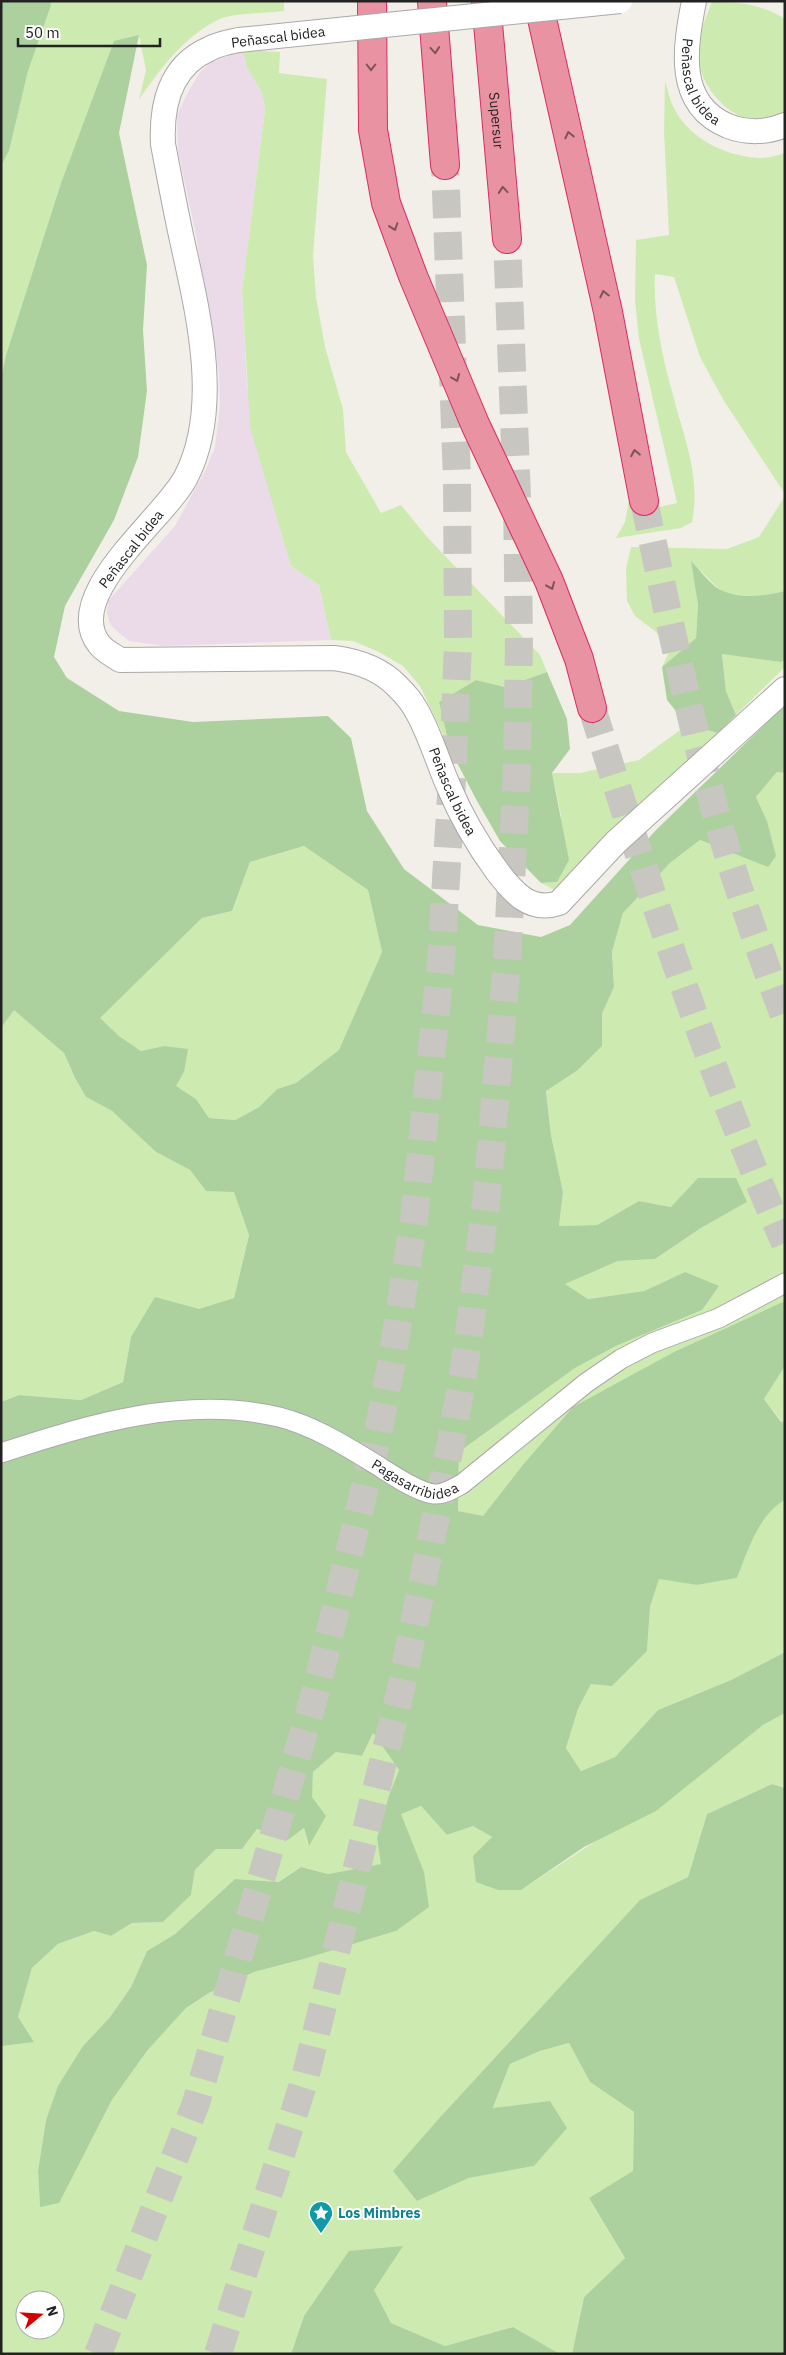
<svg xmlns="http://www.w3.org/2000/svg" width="786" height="2355" font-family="'IBM Plex Sans',sans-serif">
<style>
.industrial{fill:#ebdbe8}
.grass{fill:#cdebb0;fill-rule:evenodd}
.forest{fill:#add19e;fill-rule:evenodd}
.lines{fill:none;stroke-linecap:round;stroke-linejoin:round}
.motorway-tunnel{stroke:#c8c6c1;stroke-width:28;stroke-dasharray:28 14;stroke-linecap:butt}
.minor-casing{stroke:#a9a9a9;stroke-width:21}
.tertiary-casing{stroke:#a9a9a9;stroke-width:26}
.motorway-casing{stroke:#dc2a67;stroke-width:30}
.minor{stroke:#fff;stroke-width:19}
.tertiary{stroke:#fff;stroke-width:24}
.motorway{stroke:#e892a2;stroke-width:28}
.tertiary-bridge-casing{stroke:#a9a9a9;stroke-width:26;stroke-linecap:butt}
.tertiary-bridge{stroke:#fff;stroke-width:24}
.oneway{stroke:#7b545c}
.labels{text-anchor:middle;stroke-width:4;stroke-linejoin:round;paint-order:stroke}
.street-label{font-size:14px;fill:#222;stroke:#fff}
.culture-label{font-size:14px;font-weight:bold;fill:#0d838f;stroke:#fff;text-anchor:start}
</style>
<rect width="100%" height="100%" fill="#f2efe9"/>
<polygon class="industrial" points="243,50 247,68 262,93 265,110 242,291 247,386 291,566 319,585 331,640 163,646 129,641 118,632 110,624 107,613 108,601 175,526 205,471 215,447 220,405 219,372 195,230 178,152 177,115 189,90 201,71 212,62"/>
<g class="grass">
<path d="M50,1h234v10c-14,2 -53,2 -64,8 -35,16 -61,51 -81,81l7,-30 -7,-34 -79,150 -54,169 -5,23v-212l8,-15 19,-80z"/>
<path d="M712,2c27,0 50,2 73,17v94c-39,26 -86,-19 -87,-59 0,-19 7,-34 14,-52z"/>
<polygon points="243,50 280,52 279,73 327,79 313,255 316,297 325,347 343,409 346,452 381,513 401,505 428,538 540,655 547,672 505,687 476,680 439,702 450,749 420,686 403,666 379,652 353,641 331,640 319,585 291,566 250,427 242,291 265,110 262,93 247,68"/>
<path d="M665,81c3,9 5,21 10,29 17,31 53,47 87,48 7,0 16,-3 23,-5v341l-61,-93 -24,-44 -26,-80 -19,-3c-2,40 7,82 18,121 11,43 28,81 19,127l-11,6 -65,10 9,-16 6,-32 5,22 41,-9 -38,-164 -4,-38 1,-61 33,-5 -5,-104z"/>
<path d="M785,496v95c-20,5 -51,11 -68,-4 -9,-8 -17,-17 -25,-25l6,43 -2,33 -34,29 7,-15 -13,-20 -21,-16 -8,-15 -1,-32 5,-22 96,2 32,-12z"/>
<polygon points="722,653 781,662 785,660 785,667 736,715 726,691"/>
<polygon points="687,725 718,733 632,810 557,891 541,883 557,882 561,815 552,773 580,773 639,760"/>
<polygon points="777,772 785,773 785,1301 522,1466 483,1517 458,1511 459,1452 575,1368 618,1345 685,1272 644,1291 588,1299 564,1284 618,1261 655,1259 701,1228 747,1202 671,1207 639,1201 597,1225 559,1226 563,1192 551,1135 546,1090 578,1070 602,1046 602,1014 614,987 612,952 623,913 670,863 700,840 723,850 767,821 756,797"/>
<polygon points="304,846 368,890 382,952 340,1050 296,1083 277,1089 259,1107 235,1120 209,1118 196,1099 175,1086 184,1072 164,1046 141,1051 119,1036 99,1018 202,918 232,911 250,862"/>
<polygon points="14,1009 64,1053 75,1078 86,1097 112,1111 156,1152 190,1170 206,1191 234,1191 249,1234 234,1298 131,1337 123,1382 81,1400 19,1395 1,1402 1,1028"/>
<polygon points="785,1366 785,1421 782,1422 764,1399"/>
<path d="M785,1500v152l-54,28 -73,30 -43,47 -34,14 -15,-23 12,-39 13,-25 56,-33 3,-44 9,-29 38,7 40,-7c11,-27 21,-64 48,-78z"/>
<path d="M785,1713v75l-13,-4 -65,30 -19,63 -48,24 -197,213 -26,87 52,-23 65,-12 -41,-57 17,-45 30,-13 29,-8 21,39 44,30 -1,60 -44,26 36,60 -41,39 -12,57h-12l-47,-27 -68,19 -54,-23 -18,-33 29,-44 -98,70 -13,38h-290v-308l17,-29 14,-49 26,-24 36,-13 17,5 21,-13 31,-1 28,-27 4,-25 21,-21h26l15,-20 31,11 16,-12 4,17 5,-73 23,-20 26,4 11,-23 26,37 -10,25 -12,43 5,26 -54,10 -27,-7 -22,15 -44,-3 -60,55 -28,17 -16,36 -21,30 -27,29 -37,74 -8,51 2,35 49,-61 23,-45 35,-49 39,-43 23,-15 45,-21 50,-13 92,-28 15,-88 -11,-29 21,-8 26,29 26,-9 19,11 29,53 191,-125 51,-40zM25,2300h30v30h-30z"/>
</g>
<g class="forest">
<polygon points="1,1 50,1 51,5 28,71 9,151 1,166"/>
<path d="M139,35l-20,98 28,132 -4,65 4,61 -9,66 -24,63 -49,86 -11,51 13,21 52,33 74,11 135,-6 23,22 16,73 37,58 74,56 63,12 29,-12 86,-95 129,-125v68l-8,-1 -21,25 11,24 9,35 -8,11 -68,-27 -30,23 -47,50 -11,39 2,35 -12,27v32l-24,24 -32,21 5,44 12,57 -4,34 38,-1 42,-24 32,6 27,-29h38l11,24 -46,26 -46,31 -37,2 -53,23 23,15 56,-8 41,-19 34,14 -17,24 -84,35 -43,23 -116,84 -1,59 25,5 39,-50 51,-59 101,-55 111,-51v65l-21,33 17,23 4,-1v79c-27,15 -37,51 -48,78l-40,7 -38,-6 -9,28 -3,44 -35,35 -21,-2 -13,25 -12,39 15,23 34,-14 43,-47 73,-30 54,-28v61l-22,12 -107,86 -72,36 -63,43h-23l-22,-8 -3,-26 19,-19 -19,-11 -26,9 -26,-29 -20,8 23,58 5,35 -33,24 -92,28 -50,13 -45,21 -23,15 -39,43 -35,49 -53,103 -19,4 -2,-36 8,-51 12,-34 25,-40 27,-29 21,-30 16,-36 28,-17 60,-55 44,3 22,-15 27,7 53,-10 -4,-26 12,-43 10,-25 -26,-37 -11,23 -26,-4 -23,20 -1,25 14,19 -17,30 -5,-18 -16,12 -31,-11 -15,20h-26l-21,21 -4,25 -28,27 -31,1 -21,13 -17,-5 -36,13 -26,24 -14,49 16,25 -33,4v-644l18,-7 62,5 42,-18 8,-45 24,-40 44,12 35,-11 15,-63 -15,-43 -28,-1 -16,-21 -34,-18 -44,-41 -26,-14 -11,-19 -11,-25 -50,-43 -13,18v-650l5,-23 54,-169 54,-145zM304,846l64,44 14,62 -43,98 -43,33 -19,6 -18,18 -24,13 -26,-2 -13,-19 -20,-13 8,-14 4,-23 -24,-3 -23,5 -22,-15 -19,-18 102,-100 30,-7 18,-49z"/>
<path d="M691,561c9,9 18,22 28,28 20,11 45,7 66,2v69l-4,2 -59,-8 4,37 10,24 -18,18 -31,-8 -20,-25 -5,-33 34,-29 2,-33z"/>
<polygon points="547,672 567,719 570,749 552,773 569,860 557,882 541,883 500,841 477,801 450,749 439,702 476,680 505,687"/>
<polygon points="772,1784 785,1788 785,2354 572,2354 584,2297 625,2258 589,2198 633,2171 634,2112 590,2082 569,2043 540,2051 510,2064 493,2108 550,2101 567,2128 534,2166 469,2178 417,2201 393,2171 443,2114 640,1900 688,1877 707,1814"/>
<polygon points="403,2246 374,2290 391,2323 445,2346 513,2327 560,2354 291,2354 304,2316 349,2251"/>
</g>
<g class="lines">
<g class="motorway-tunnel">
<path d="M644,501c23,108 45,217 75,324 19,65 42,130 66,193"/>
<path d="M592,708c57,181 116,361 193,535"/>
<polyline points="98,2354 196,2103 316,1690 378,1433 393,1354 414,1219 441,962 453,763 458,644 457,479 445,165"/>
<polyline points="218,2354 305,2078 400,1693 451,1442 466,1356 487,1194 507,961 517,768 519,639 517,498 507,239"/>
</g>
<g class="minor-casing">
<g id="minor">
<path id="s1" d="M1,1453c88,-29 184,-58 278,-36 36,9 70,31 101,50 14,9 38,25 54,27 10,1 20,-6 28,-10l124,-101 35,-24 31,-16 67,-25 66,-35"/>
</g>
</g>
<g class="tertiary-casing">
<g id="tertiary">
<path id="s2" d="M694,1c-9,46 -19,103 34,125 18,7 39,7 57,-1"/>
<path id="s3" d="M239,40c-10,2 -21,4 -30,9 -39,17 -48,56 -46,95 6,32 12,64 19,96 16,73 40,167 4,237 -20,40 -125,118 -87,167 5,7 14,11 21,16l214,-2c24,3 47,11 64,29 6,6 13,14 17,21 14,23 22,52 33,77 13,31 29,59 49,86 16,21 33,42 62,32l57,-61 169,-153"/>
</g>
</g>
<g class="motorway-casing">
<g id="motorway">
<polyline points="372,1 373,130 386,203 413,276 475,424 549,581 579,659 592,708"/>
<polyline points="432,1 445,165"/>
<path id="s4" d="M486,1l21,238"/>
<polyline points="538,1 608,312 644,501"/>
</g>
</g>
<use href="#minor" class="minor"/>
<use href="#tertiary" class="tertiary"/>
<use href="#motorway" class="motorway"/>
<g class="tertiary-bridge-casing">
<polyline id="tertiary-bridge" points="239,40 620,1"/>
</g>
<use href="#tertiary-bridge" class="tertiary-bridge"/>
</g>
<defs><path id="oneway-chevron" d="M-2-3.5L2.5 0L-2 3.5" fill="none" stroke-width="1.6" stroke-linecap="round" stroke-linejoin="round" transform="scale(1.25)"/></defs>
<g class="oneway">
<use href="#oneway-chevron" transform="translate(435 50) rotate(85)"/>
<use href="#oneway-chevron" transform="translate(371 67) rotate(90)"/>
<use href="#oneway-chevron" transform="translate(569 135) rotate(-103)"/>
<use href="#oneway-chevron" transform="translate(503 190) rotate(-95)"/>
<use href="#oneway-chevron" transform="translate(394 227) rotate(71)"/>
<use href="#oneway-chevron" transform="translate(604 294) rotate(-103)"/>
<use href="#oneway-chevron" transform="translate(456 378) rotate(67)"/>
<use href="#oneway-chevron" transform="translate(635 453) rotate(-101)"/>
<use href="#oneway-chevron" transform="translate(551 586) rotate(67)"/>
</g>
<defs>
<g id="sight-pin" transform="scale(1.25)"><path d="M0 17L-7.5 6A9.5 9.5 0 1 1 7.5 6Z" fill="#0f9aa8" stroke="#fff"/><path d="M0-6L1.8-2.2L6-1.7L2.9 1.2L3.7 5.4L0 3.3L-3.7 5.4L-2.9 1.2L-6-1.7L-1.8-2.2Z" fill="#fff"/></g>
</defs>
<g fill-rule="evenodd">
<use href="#sight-pin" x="321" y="2213"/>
</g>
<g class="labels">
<g class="street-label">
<text transform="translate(278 37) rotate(-7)" y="5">Peñascal bidea</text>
<text dy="5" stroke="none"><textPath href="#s2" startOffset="85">Peñascal bidea</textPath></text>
<text dy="5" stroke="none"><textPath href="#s4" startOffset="120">Supersur</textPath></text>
<text transform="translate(131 549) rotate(-52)" y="5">Peñascal bidea</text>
<text dy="5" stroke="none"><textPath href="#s3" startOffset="1115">Peñascal bidea</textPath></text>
<text dy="5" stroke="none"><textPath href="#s1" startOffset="436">Pagasarribidea</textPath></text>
</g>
<g class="culture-label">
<text x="338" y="2218">Los Mimbres</text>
</g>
</g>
<rect width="786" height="2355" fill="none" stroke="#222222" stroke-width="5"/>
<g transform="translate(40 2315) rotate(72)"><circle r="24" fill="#ffffff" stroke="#a7a7a7"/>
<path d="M0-4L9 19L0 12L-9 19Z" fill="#d40000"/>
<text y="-8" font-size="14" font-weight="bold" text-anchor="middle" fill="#222222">N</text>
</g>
<path d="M18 38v8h142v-8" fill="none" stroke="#222222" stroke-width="2.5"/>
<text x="25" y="38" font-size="15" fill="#222222" stroke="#ffffff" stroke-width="4" paint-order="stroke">50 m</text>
</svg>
